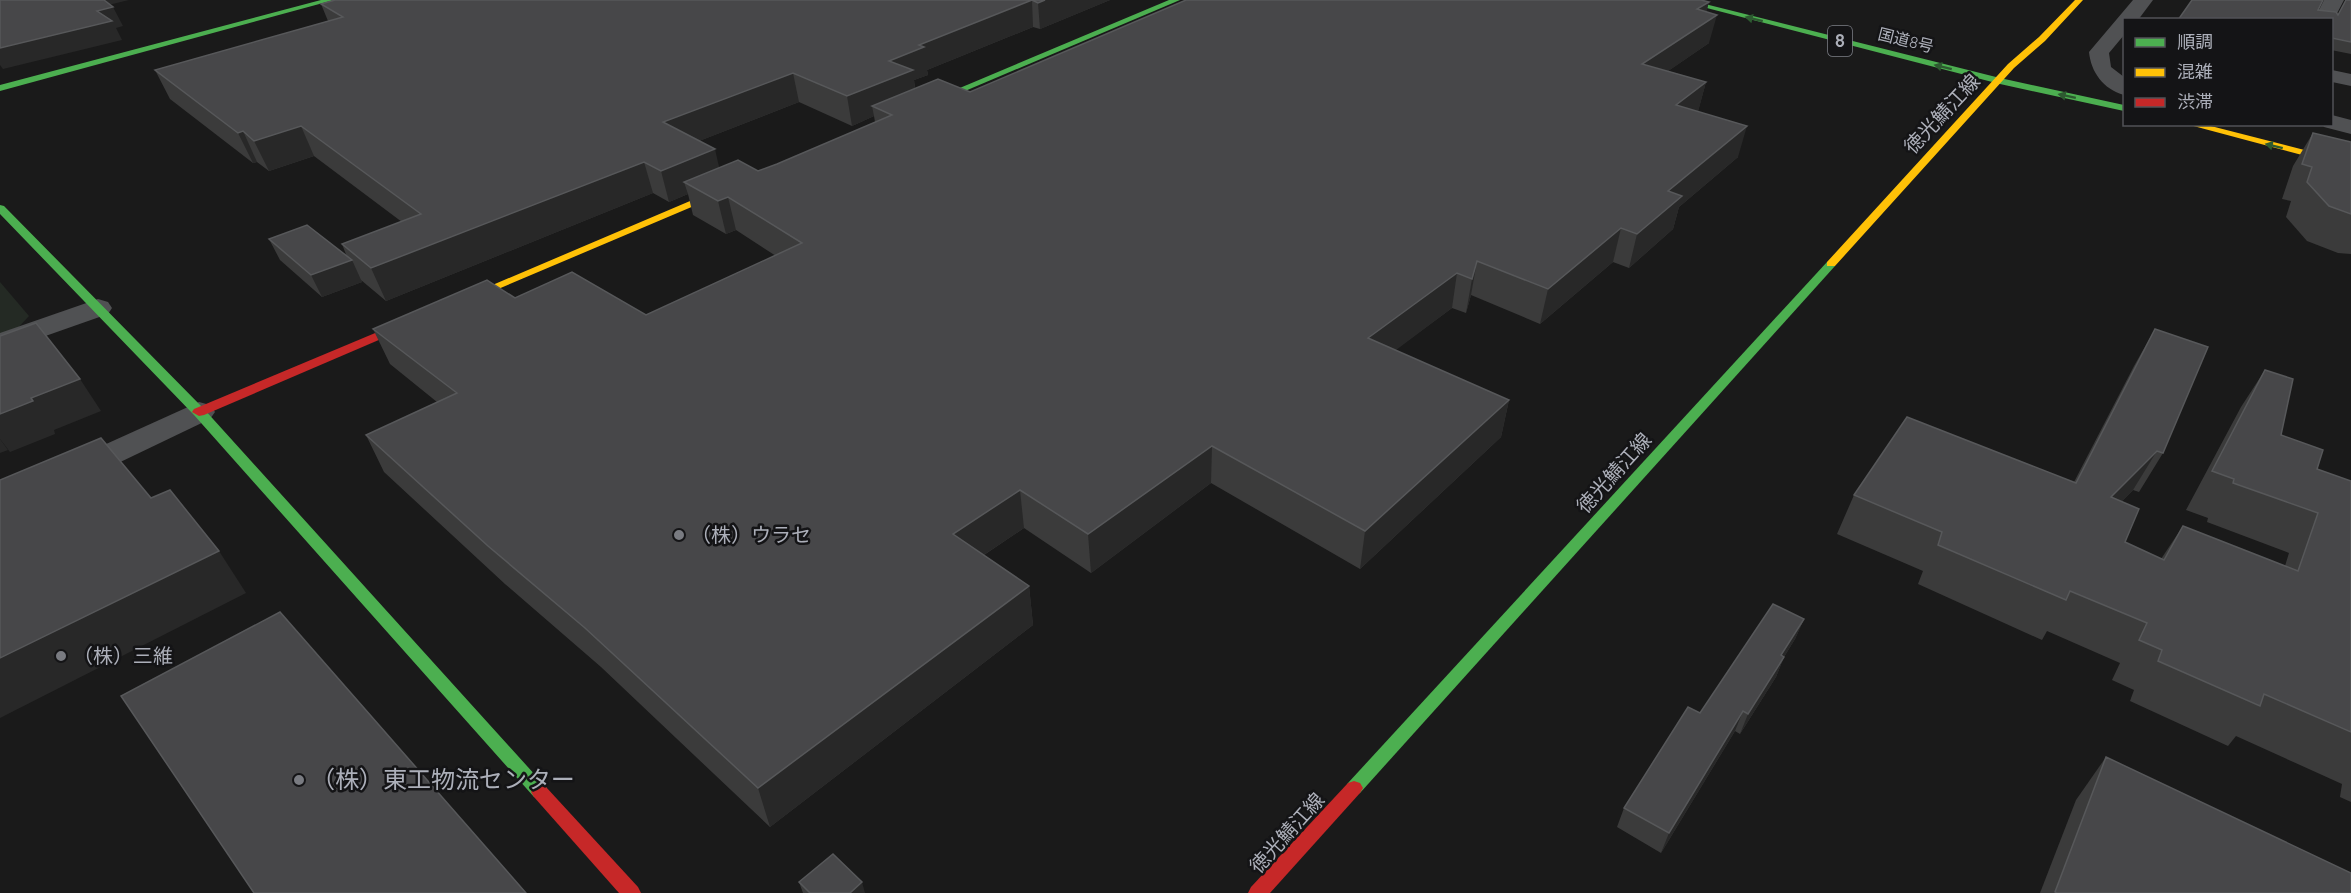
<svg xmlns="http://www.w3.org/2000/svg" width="2351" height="893" font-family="Quicksand,'Noto Sans JP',sans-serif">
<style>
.green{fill:#242a24}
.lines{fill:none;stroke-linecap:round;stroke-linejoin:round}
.street{fill:#505153;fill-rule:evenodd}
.fast{fill:#4caf50;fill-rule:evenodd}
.slow{fill:#ffc107;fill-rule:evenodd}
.jam{fill:#c62828;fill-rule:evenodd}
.wall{fill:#3b3b3b;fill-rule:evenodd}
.shaded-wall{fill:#282828}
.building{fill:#474749;stroke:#57585a;stroke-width:1.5}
.oneway{fill:#2d5a30}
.poi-dot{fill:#797b81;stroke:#141416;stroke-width:2}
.labels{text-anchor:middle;stroke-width:5;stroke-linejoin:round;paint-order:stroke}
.far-street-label{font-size:16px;fill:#acafb9;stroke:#141416}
.shield{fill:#141416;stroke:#7e8088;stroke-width:1.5}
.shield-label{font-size:18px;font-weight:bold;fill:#acafb9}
.street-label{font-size:20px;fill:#acafb9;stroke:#141416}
.poi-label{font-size:20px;fill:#acafb9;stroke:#141416;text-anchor:start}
.near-poi-label{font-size:24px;fill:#acafb9;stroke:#141416;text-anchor:start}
</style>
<rect width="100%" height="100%" fill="#1a1a1a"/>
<polygon class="green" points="0,282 29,316 15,331 0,337"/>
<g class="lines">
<g class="street">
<path d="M2133,0h20l-15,20h-14v15l-15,18 2,14 13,10v18c-21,-6 -33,-23 -35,-43z"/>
<polygon points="2324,0 2344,0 2332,23 2332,20 2314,20"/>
<polygon points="2332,70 2351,74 2351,86 2332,82"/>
<polygon points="2332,115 2351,120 2351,134 2324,127 2322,124 2332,124"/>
<polygon points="98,299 108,302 112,308 108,314 0,352 0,333"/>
<polygon points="199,402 210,405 215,412 210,419 12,514 0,518 0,492"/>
</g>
<g class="fast">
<polygon points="321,0 334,0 0,91 0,85"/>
<polygon points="1169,0 1180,0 925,108 917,106"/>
<polygon points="1676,0 1689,0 2000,78 2124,105 2124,111 2000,84"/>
<polygon points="0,205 4,206 204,409 546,787 549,792 546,797 540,799 534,797 194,415 0,214"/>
<polygon points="1831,261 1835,262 1835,266 1360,793 1354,795 1348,793 1345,788 1348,783 1827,262"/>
</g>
<g class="slow">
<polygon points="2075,0 2083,0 2045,41 2014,68 1835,266 1827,266 1827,262 2008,64 2039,37"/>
<polygon points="2186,124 2203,124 2351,162 2351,168"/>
<polygon points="730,184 735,187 734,189 458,306 454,308 448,304"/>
</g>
<g class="jam">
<polygon points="454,300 460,304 458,306 204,415 199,416 192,412 194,409"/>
<polygon points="1354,781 1360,783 1363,788 1360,793 1270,893 1248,893 1251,887 1348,783"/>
<polygon points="540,785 546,787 638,887 641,893 619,893 534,797 531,792 534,787"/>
</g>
</g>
<g class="wall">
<path d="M335,0h775l-70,29 -7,-2 -106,43 1,5 -14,5 1,8 55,4 739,-90 -3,10 3,31 -41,28 38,11 -8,29 40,46 -59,50 -6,22 -44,39 -16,-6 -73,62 -69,-29 -5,18 -14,-5 -57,42 114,50 -8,37 -141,132 -149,-86 -120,90 -67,-45 -40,27 45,31 4,39 -263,202 -169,-160 -96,-83 -121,-112 -18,-37 71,-33 -47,-38 -17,-35 142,-31 131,17 130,-59 -40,-26 -10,4 -33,-19 -5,-21 -19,8 -16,-9 -267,108 -25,-21 1,2 -40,15 -42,-37 -11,-21 78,18 -5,-13 60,-22 -88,-66 -45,15 -12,-9 -4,1 -83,-64 -15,-29 173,-49 -7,-17zM799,102l53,24 22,-10 1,6 -98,42 -19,7 -39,-3 -20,-27z"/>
<polygon points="2351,0 2351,54 2331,50 2331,20 2318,10 2338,15"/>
<polygon points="2313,133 2351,142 2351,254 2338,253 2307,241 2286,217 2291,201 2282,199 2293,166"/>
<polygon points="2155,329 2163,453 2139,492 2133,490 2122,501 2125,542 2161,559 2183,526 2285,566 2289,553 2207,522 2208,518 2186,510 2241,407 2265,370 2281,435 2317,469 2351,481 2351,802 2340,797 2342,784 2236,736 2228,746 2130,701 2134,690 2112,680 2120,663 2047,631 2042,640 1918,584 1923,571 1837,534 1854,495 2074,482 2134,366"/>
<polygon points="1804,619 1795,639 1784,657 1776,677 1740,734 1735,731 1661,853 1617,827 1624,808 1700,713"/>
<polygon points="2106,757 2351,893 2040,893 2076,800"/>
<polygon points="799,882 865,893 803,893"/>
</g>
<g class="shaded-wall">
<polygon points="97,0 129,0 100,7"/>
<polygon points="1032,0 1033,27 927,70 928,75 914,80 916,99 872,106 874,116 852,126 847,96 889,61 919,45"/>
<polygon points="1045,0 1110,0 1040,29 1038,3"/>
<polygon points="1709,2 1703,24 1717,15 1709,43 1635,94 1642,64 1697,9"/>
<polygon points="113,7 123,26 116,28 122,40 3,69 0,65 0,48 97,11"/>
<polygon points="793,73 799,102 671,152 663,122"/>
<polygon points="1706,82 1698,112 1676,105"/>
<polygon points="301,126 314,156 269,171 254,141"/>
<polygon points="1747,126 1738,157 1679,207 1673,229 1629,268 1637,234 1668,191"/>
<polygon points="243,131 257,162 253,163 238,133"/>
<polygon points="715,149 722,180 684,182 688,194 669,202 661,171"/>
<polygon points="644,162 653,193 386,301 371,268"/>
<polygon points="728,197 736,230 726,234 718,201"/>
<polygon points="1621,228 1613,262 1540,324 1548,289"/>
<polygon points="352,260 362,282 322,297 311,275"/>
<polygon points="1477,261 1471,295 1466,313 1472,279"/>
<polygon points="1457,273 1452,308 1364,374 1368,338"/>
<polygon points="80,379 101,411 54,430 55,434 10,452 0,439 0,414 31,398"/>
<polygon points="1509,400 1501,437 1360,569 1365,531"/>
<polygon points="0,439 8,450 0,453"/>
<polygon points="1212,446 1211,483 1091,573 1088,534"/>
<polygon points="2157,451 2133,490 2087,536 2111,497"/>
<polygon points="1020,490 1024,528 958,572 953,534"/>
<polygon points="219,551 246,593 0,718 0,658"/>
<polygon points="1029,586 1033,625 770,827 758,788"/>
<polygon points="1804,619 1795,639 1782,660 1784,657 1776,677 1740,734 1748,714 1781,655"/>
<polygon points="1743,711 1735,731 1661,853 1669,833"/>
<polygon points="862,882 865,893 850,893"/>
</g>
<g class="building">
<polygon points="0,0 104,0 113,7 97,11 112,21 0,48"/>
<polygon points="335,0 1045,0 1038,3 1032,0 919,45 924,47 889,61 913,70 847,96 793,73 663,122 715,149 661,171 644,162 371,268 342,244 421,214 301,126 254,141 243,131 238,133 155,70 343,17 321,4"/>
<polygon points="1186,0 1701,0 1709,2 1697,9 1717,15 1642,64 1706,82 1676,105 1747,126 1668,191 1682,196 1637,234 1621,228 1548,289 1477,261 1472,279 1457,273 1368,338 1509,400 1365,531 1212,446 1088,534 1020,490 953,534 1029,586 758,788 585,628 488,546 366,435 457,393 373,329 487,280 515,298 572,272 646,315 802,243 728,197 718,201 684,182 738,160 758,171 777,164 892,115 872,106 938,79 970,92"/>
<polygon points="2192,0 2323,0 2318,10 2336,12 2338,15 2346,0 2351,0 2351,42 2332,38 2331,39 2331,20 2178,20"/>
<polygon points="2313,133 2351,142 2351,214 2329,206 2307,182 2312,167 2302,164"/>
<polygon points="307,225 352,260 311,275 269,239"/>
<polygon points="36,323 80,379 31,398 33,401 0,414 0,336"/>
<polygon points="2155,329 2208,347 2163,453 2157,451 2111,497 2139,509 2125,542 2164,560 2183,526 2298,571 2318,513 2233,483 2234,479 2212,471 2265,370 2293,379 2281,435 2323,450 2317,469 2351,481 2351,732 2264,694 2260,706 2158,661 2162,650 2139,640 2147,623 2070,591 2066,600 1938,545 1942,532 1854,495 1907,417 2076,483"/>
<polygon points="101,438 151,498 170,490 219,551 0,658 0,480"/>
<polygon points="1773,604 1804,619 1781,655 1784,657 1748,714 1743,711 1669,833 1624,808 1688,707 1700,713"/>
<polygon points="280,612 526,893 254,893 121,696"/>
<polygon points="2106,757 2351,873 2351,893 2057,893 2055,892"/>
<polygon points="833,854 862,882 850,893 810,893 799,882"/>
</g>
<defs><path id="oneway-solid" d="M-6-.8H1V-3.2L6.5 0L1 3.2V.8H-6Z" transform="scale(1.5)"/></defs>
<g class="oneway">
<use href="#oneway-solid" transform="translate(1754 19) rotate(-166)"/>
<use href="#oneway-solid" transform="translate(1943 67) rotate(-166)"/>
<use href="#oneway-solid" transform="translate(2067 96) rotate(-168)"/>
<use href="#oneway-solid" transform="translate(2274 146) rotate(-166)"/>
</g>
<g class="poi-dot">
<circle cx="679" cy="535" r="6"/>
<circle cx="61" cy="656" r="6"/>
<circle cx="299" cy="780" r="6"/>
</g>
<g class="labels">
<g class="far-street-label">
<text transform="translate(1906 40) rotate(14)" y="6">国道8号</text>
</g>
<rect class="shield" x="1828" y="26" width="24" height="30" rx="4.5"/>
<g class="shield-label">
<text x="1840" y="47">8</text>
</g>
<g class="street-label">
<text transform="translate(1942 114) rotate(-47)" y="7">徳光鯖江線</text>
<text transform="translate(1614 473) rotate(-48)" y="7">徳光鯖江線</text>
<text transform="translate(1287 833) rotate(-48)" y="7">徳光鯖江線</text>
</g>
<g class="poi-label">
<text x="691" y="542">（株）ウラセ</text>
<text x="73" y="663">（株）三維</text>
</g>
<g class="near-poi-label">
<text x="311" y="788">（株）東工物流センター</text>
</g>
</g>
<rect x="2123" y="18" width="210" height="108" fill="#141416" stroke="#515257" stroke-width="1.5"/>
<rect x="2135" y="38" width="30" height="9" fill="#4caf50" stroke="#515257" stroke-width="1.5"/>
<text x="2177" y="48" font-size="18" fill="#acafb9">順調</text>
<rect x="2135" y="68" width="30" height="9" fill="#ffc107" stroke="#515257" stroke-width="1.5"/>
<text x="2177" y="78" font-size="18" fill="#acafb9">混雑</text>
<rect x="2135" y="98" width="30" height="9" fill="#c62828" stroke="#515257" stroke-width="1.5"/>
<text x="2177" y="108" font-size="18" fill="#acafb9">渋滞</text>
</svg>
